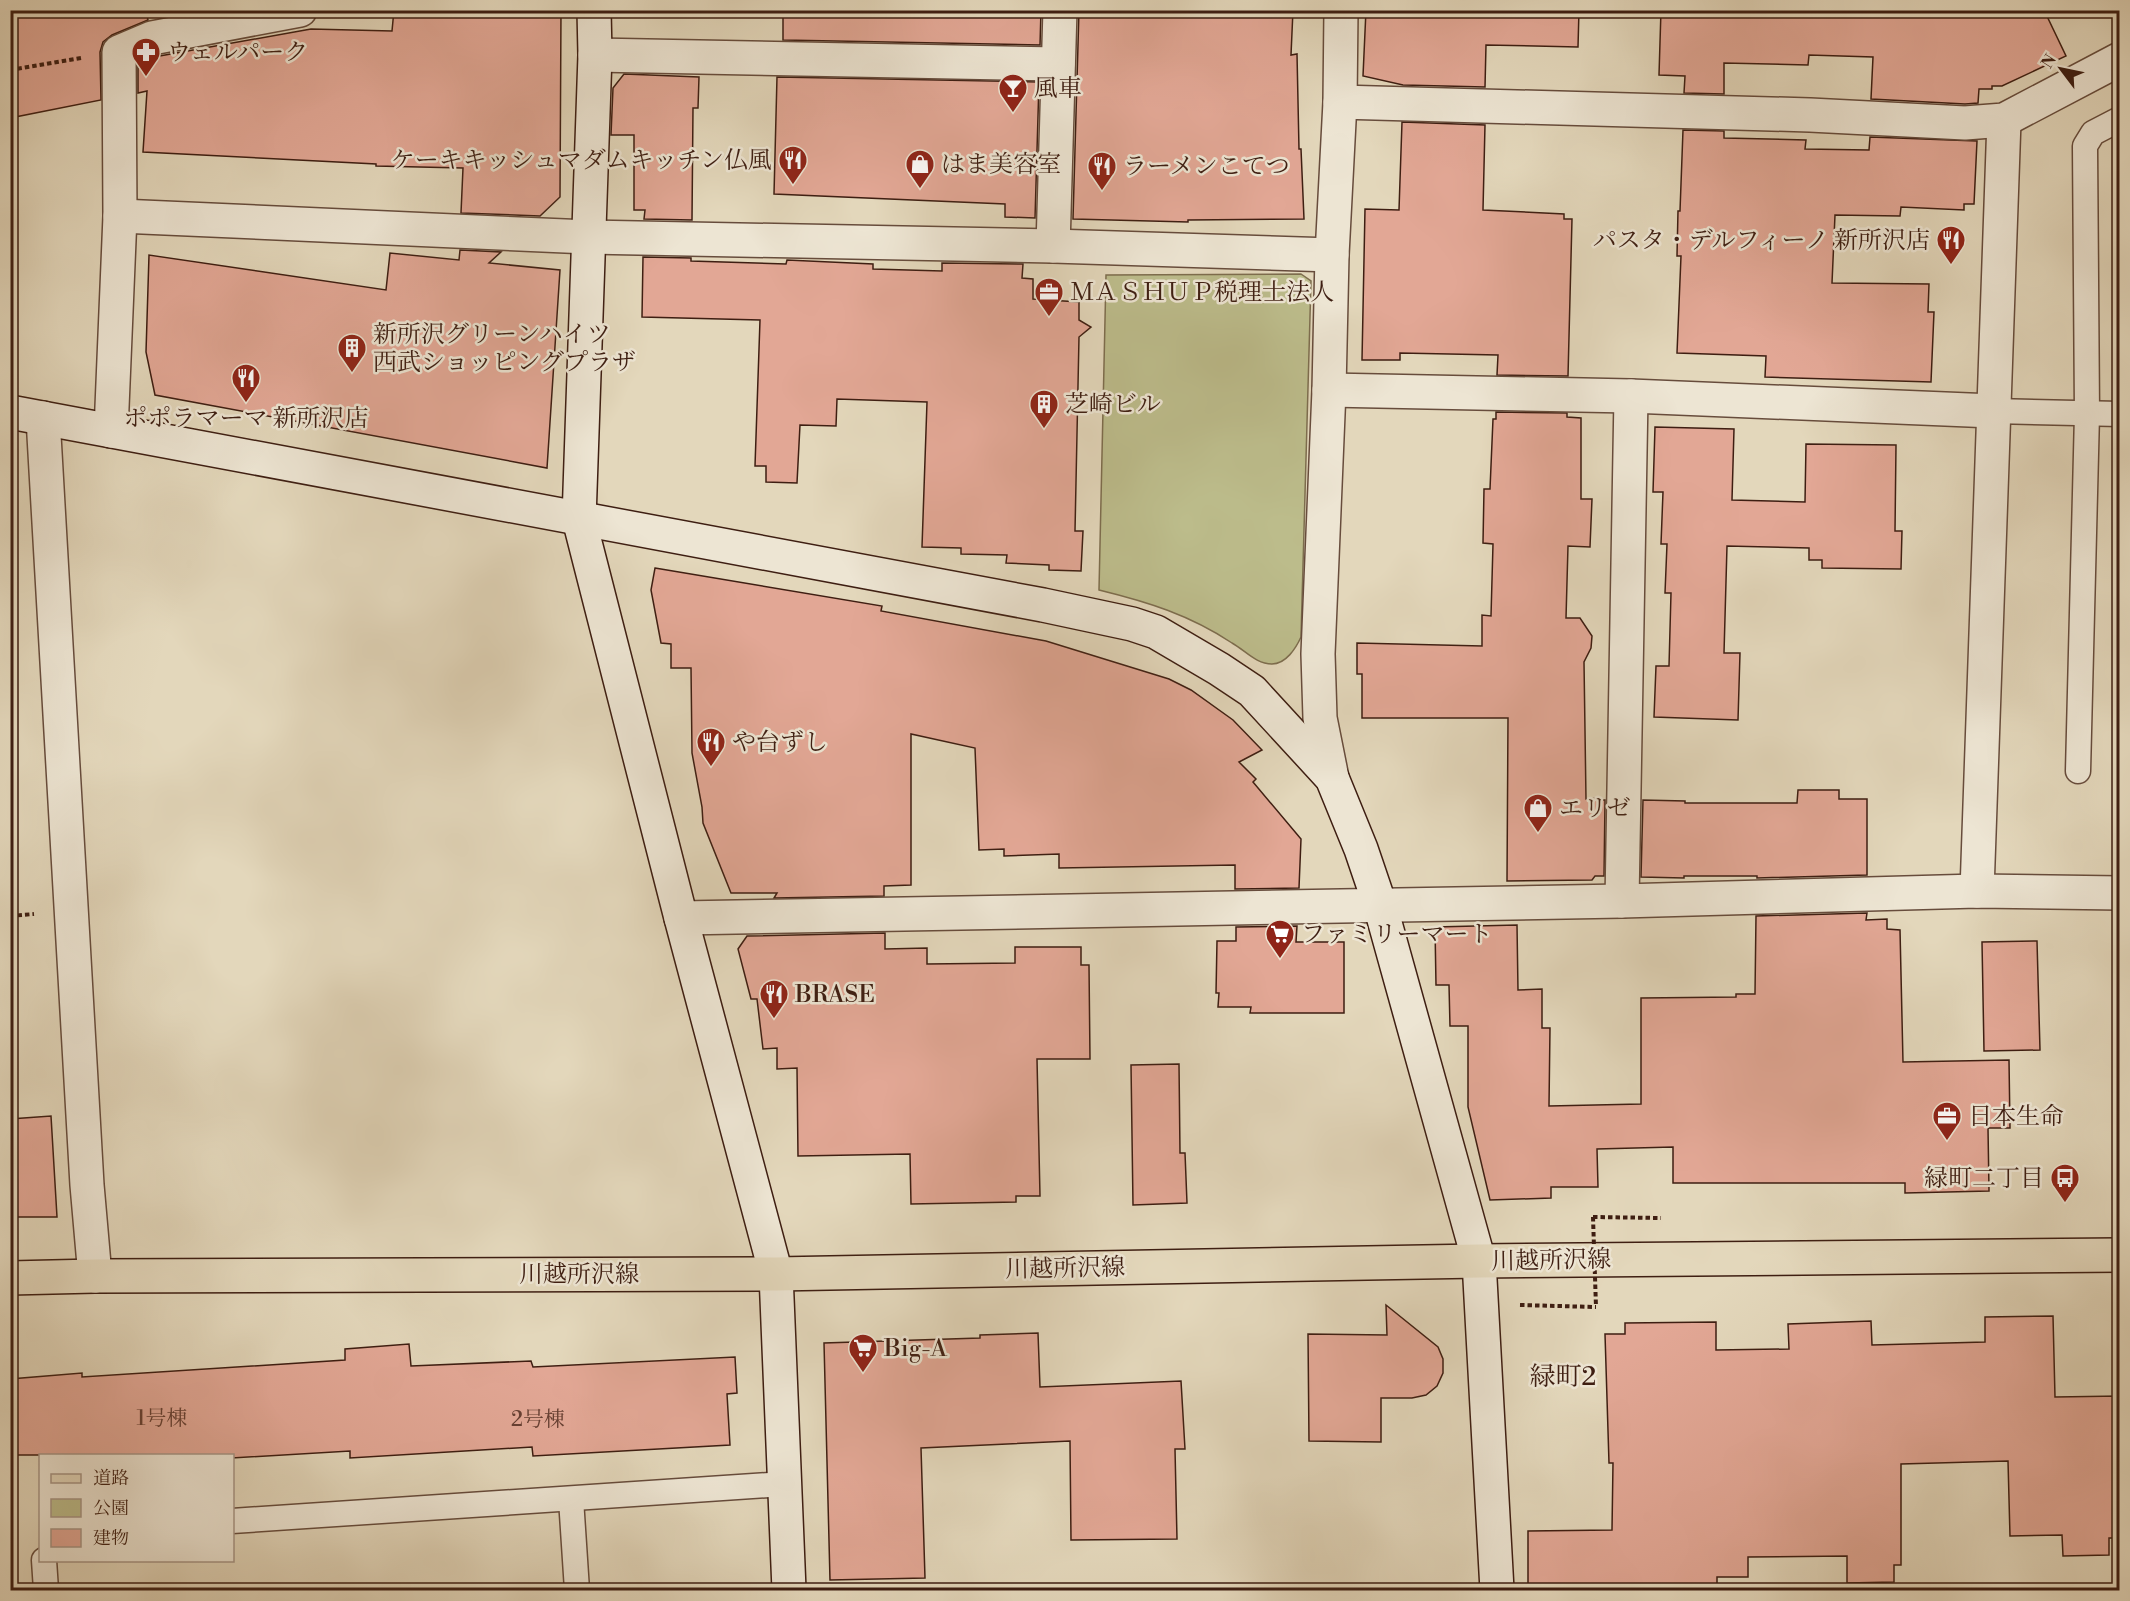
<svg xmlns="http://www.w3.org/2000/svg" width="2130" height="1601" font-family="'Libre Bodoni','Noto Serif JP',serif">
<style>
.green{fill:#bcbc8b;stroke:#7d6d4e;stroke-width:1.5}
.building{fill:#e2a795;stroke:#3e1e12;stroke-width:1.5}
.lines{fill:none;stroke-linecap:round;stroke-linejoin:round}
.lane-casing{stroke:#674c3c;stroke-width:27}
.street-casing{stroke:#674c3c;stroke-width:36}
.secondary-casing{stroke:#3e1e12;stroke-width:36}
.primary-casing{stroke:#3e1e12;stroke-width:36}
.path{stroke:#3e1e12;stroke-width:4;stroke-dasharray:4.5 3;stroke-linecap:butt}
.lane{stroke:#ede5d3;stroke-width:24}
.street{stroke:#ede5d3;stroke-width:33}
.secondary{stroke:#ede5d3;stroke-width:33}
.primary{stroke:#e3d7bb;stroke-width:33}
.path-bridge{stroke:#3e1e12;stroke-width:4;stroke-dasharray:4.5 3;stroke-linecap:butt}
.labels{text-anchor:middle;stroke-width:5;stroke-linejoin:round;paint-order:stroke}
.number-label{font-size:21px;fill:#674033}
.poi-label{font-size:24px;fill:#3e1e12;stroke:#ede5d3;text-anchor:start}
.street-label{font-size:24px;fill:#3e1e12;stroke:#ede5d3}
.neighbourhood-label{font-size:26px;fill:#3e1e12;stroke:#ede5d3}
</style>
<rect width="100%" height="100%" fill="#e3d7bb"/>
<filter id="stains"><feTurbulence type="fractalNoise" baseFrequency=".00333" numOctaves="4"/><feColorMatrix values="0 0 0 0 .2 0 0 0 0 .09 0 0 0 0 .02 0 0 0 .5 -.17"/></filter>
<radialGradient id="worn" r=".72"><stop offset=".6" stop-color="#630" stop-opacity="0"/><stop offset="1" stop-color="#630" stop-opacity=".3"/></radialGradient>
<path class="green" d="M1301,274l10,7 -10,356c-5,11 -15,27 -29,27 -16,0 -26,-13 -40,-21 -42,-28 -84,-41 -133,-53l7,-315z"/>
<g class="building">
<polygon points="10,10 146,10 148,20 112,35 103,42 100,52 101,100 10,118"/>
<polygon points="394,10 561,10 560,197 540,216 461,213 463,168 376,166 376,164 143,152 147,91 138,93 138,64 154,57 311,29 392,31"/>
<polygon points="809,10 1041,10 1040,45 783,40 783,13 809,12"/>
<polygon points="1079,10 1293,10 1291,55 1297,54 1299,149 1301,149 1304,219 1188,220 1188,222 1073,219"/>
<polygon points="1366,10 1579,10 1578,47 1486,45 1485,87 1403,85 1363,76"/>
<polygon points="1661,10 2044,10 2066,56 2002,86 1992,86 1992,89 1979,89 1978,103 1965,104 1871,99 1873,57 1809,55 1808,65 1724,63 1724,94 1684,93 1685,76 1659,75"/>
<polygon points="624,74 699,77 698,108 693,108 692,220 644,219 645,210 634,210 634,135 611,135 613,88"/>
<polygon points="777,77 1039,82 1035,218 1005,217 1005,204 774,194"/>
<polygon points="1402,122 1485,125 1483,210 1564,214 1564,219 1572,219 1568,376 1497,375 1498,355 1400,353 1400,360 1362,360 1365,209 1399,210"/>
<polygon points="1683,130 1724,131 1724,138 1806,140 1805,149 1869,150 1870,137 1977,141 1974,204 1964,204 1964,210 1901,207 1900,216 1835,215 1832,283 1929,284 1928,312 1934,312 1931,382 1765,377 1766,356 1677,353 1681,256 1677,256 1678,211 1680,211"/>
<polygon points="460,250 501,252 489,263 560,270 547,468 155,395 146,352 149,255 386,290 390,253 459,260"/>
<polygon points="643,257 691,258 691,261 786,264 787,260 873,264 873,269 942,271 942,263 1023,264 1022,278 1033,279 1033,299 1079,302 1079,320 1091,327 1079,337 1075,531 1083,531 1081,571 1049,570 1049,565 1006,563 1007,555 961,554 961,548 922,547 927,402 837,399 836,426 800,425 797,483 766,482 766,466 755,466 760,320 642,317"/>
<polygon points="1496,412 1567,413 1567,417 1581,418 1581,499 1592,499 1590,547 1568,546 1566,618 1580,618 1592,636 1591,648 1584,662 1586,799 1600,798 1600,800 1605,800 1604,876 1595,876 1592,880 1507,881 1508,718 1362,718 1362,674 1357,674 1357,643 1482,646 1482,615 1491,616 1493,544 1483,543 1484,489 1490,489 1493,419 1496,419"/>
<polygon points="1655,427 1734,429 1732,500 1805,502 1806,444 1896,445 1895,531 1902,531 1901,569 1822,568 1822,560 1809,560 1809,548 1727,546 1724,653 1740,653 1738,720 1654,717 1656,666 1669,666 1671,593 1665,593 1667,544 1661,544 1663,492 1653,492"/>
<polygon points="655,568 882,606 881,611 1046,641 1169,679 1191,690 1233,720 1262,750 1239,762 1256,779 1253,782 1301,839 1299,888 1235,889 1235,865 1059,868 1059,854 1004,856 1004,849 979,850 975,748 911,734 911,885 884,886 884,896 774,898 777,893 731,893 703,823 702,807 692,753 691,668 671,668 671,644 661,643 651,590"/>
<polygon points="1798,790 1839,790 1839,799 1867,799 1867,875 1757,878 1757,876 1684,876 1684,878 1641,877 1643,800 1685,801 1685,803 1797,803"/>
<polygon points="1867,913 1866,920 1887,919 1887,929 1900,930 1903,1062 2009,1060 2010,1128 1988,1128 1989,1191 1905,1193 1905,1183 1673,1183 1673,1147 1597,1149 1598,1187 1551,1187 1551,1198 1490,1200 1468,1107 1468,1026 1450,1026 1449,985 1436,985 1435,927 1517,925 1518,990 1542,989 1542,1028 1550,1028 1549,1106 1641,1104 1641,998 1736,997 1736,994 1755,994 1756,916"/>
<polygon points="1297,926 1296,942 1344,942 1344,1013 1250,1013 1251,1007 1218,1007 1219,993 1216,993 1217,941 1236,941 1236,927"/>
<polygon points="885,933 885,949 927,948 927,964 1015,963 1015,947 1081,947 1081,965 1089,965 1090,1059 1037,1059 1040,1196 1016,1196 1016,1202 911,1204 910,1154 798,1156 797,1068 777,1069 777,1048 763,1049 757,999 751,999 738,949 747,936"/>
<polygon points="2037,941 2040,1050 1984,1051 1982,942"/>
<polygon points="1179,1064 1180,1153 1185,1153 1187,1203 1133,1205 1131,1065"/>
<polygon points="51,1116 57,1217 10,1217 10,1119"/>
<polygon points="1386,1305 1438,1347 1443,1359 1443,1373 1437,1386 1426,1395 1412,1398 1381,1398 1381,1442 1309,1441 1308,1334 1387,1335"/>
<polygon points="2053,1316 2055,1397 2120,1396 2120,1460 2115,1460 2117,1538 2109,1538 2109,1555 2063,1556 2062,1535 2010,1536 2008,1461 1901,1464 1901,1565 1894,1565 1894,1582 1847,1583 1847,1556 1748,1557 1748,1577 1717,1577 1717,1589 1528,1590 1528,1531 1612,1530 1613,1463 1609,1463 1605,1334 1625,1334 1625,1323 1716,1322 1716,1350 1789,1349 1788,1324 1871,1321 1872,1345 1985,1342 1985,1317"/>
<polygon points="1038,1333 1040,1387 1181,1381 1185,1449 1175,1449 1177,1539 1071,1540 1070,1441 921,1448 925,1578 830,1580 824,1343 980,1338 980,1335"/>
<polygon points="409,1344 411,1366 531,1361 533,1367 735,1357 737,1393 727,1394 730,1445 533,1456 532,1447 350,1458 350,1451 232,1458 232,1455 10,1455 10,1379 82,1373 82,1377 345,1360 345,1349"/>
</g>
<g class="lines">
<g class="lane-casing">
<g id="lane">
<polyline points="1993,411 2120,414"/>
<polyline points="2078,771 2087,414 2085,146 2093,133 2120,119"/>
<polyline points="571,1499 577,1590"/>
<polyline points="232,1521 784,1484"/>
<polyline points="44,1560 46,1590"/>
</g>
</g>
<g class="street-casing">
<g id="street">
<polyline points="595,55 1058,64"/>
<polyline points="1340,102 1810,115 1965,123 2004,120 2120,59"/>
<polyline points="120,216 588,237 1053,246 1332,255"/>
<polyline points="1053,246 1060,10"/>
<polyline points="1329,390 1631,396 1993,411"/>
<polyline points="43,418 87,1185 95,1276"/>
<polyline points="111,431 120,216 119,52 152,38 300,10"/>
<polyline points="1332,778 1320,718 1318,654 1329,390 1332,255 1340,102 1341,10"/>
<polyline points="1977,891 2004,120"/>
<polyline points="1622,901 1631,396"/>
<polyline points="681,918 1622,901 1977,891 2120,893"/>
</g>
</g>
<g class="secondary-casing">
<g id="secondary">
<polyline points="594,10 595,55 579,519 681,918 776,1274 789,1590"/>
<polyline points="10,412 1043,605 1132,624 1156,632 1219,669 1252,691 1332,778 1361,849 1380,905 1479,1261 1497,1590"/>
</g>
</g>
<g class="primary-casing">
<polyline id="primary" points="10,1278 95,1276 776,1274 1479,1261 2120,1255"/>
</g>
<g class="path">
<polyline points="10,70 81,58"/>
<polyline points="10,916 34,914"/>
<polyline points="1593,1217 1661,1218"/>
<polyline points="1520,1305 1596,1307"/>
</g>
<use href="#lane" class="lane"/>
<use href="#street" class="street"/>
<use href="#secondary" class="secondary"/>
<use href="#primary" class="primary"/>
<polyline class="path-bridge" points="1593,1217 1596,1307"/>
</g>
<defs>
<g id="pharmacy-pin" transform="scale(1.5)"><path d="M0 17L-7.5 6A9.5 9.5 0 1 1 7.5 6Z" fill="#8f2418" stroke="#ede5d3"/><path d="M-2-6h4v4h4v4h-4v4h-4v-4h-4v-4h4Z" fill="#fff"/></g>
<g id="bar-pin" transform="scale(1.5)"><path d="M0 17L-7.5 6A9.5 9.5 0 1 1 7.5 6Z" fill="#8f2418" stroke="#ede5d3"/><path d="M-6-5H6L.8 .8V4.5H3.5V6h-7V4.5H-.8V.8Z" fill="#fff"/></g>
<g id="restaurant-pin" transform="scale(1.5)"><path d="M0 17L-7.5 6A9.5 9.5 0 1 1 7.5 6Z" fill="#8f2418" stroke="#ede5d3"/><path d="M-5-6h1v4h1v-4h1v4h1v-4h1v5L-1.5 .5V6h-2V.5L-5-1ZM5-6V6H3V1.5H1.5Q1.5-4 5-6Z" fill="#fff"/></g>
<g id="shop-pin" transform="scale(1.5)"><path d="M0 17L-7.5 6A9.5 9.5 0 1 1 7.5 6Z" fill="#8f2418" stroke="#ede5d3"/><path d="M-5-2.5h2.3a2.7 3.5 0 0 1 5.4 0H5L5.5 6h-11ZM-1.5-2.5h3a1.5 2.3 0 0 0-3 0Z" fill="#fff"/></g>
<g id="office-pin" transform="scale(1.5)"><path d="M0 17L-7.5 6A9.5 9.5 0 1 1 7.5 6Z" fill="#8f2418" stroke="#ede5d3"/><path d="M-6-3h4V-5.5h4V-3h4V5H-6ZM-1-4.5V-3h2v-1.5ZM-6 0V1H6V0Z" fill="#fff"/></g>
<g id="building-pin" transform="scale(1.5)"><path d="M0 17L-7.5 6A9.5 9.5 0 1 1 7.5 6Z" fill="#8f2418" stroke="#ede5d3"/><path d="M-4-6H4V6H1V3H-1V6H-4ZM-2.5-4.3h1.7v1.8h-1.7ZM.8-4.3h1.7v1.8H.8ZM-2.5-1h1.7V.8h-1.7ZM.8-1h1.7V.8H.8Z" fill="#fff"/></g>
<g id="supermarket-pin" transform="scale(1.5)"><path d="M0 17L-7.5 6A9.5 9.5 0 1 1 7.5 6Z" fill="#8f2418" stroke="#ede5d3"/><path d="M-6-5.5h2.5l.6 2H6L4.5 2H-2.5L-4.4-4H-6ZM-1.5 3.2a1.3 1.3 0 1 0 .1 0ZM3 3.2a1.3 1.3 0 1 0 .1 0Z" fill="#fff"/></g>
<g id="bus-pin" transform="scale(1.5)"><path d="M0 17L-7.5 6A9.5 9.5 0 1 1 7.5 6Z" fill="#8f2418" stroke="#ede5d3"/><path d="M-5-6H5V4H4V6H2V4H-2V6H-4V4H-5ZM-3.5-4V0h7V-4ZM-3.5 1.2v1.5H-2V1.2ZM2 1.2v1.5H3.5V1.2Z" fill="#fff"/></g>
</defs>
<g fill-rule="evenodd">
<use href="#pharmacy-pin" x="146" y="52"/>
<use href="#bar-pin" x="1013" y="88"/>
<use href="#restaurant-pin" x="793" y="160"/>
<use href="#shop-pin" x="920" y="164"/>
<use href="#restaurant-pin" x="1102" y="166"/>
<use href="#restaurant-pin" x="1951" y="240"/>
<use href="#office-pin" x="1049" y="292"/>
<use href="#building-pin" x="352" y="348"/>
<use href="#restaurant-pin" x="246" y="378"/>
<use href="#building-pin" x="1044" y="404"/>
<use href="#restaurant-pin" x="711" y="742"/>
<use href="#shop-pin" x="1538" y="808"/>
<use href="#supermarket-pin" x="1280" y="934"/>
<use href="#restaurant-pin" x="774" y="994"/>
<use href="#office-pin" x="1947" y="1116"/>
<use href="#bus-pin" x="2065" y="1178"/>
<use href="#supermarket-pin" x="863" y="1348"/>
</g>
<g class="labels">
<g class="number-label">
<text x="162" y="1425">1号棟</text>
<text x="538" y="1426">2号棟</text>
</g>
<g class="poi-label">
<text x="167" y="60">ウェルパーク</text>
<text x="1034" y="96">風車</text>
<text x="772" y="168" text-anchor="end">ケーキキッシュマダムキッチン仏風</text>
<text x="941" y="172">はま美容室</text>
<text x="1123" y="174">ラーメンこてつ</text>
<text x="1930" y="248" text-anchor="end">パスタ・デルフィーノ 新所沢店</text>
<text x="1070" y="300">ＭＡＳＨＵＰ税理士法人</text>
<text x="373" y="342">新所沢グリーンハイツ<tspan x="373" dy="28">西武ショッピングプラザ</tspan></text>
<text x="1065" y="412">芝崎ビル</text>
<text x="246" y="426" text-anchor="middle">ポポラマーマ 新所沢店</text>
<text x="732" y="750">や台ずし</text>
<text x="1559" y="816">エリゼ</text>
<text x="1301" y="942">ファミリーマート</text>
<text x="795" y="1002">BRASE</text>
<text x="1968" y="1124">日本生命</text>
<text x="2044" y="1186" text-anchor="end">緑町二丁目</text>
<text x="884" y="1356">Big-A</text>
</g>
<g class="street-label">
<text transform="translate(1551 1260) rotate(-1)" y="8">川越所沢線</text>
<text transform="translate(1065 1268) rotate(-1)" y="8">川越所沢線</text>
<text x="579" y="1282">川越所沢線</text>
</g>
<g class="neighbourhood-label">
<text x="1563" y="1385">緑町2</text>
</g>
</g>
<rect width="2130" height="1601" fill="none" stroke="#e3d7bb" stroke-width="36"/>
<rect x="12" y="12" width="2106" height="1577" fill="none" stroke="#3e1e12" stroke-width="3"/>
<rect x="18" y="18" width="2094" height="1565" fill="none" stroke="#3e1e12" stroke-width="1.5"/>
<rect x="39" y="1454" width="195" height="108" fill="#ede5d3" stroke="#a79586" stroke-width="1.5"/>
<rect x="51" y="1474" width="30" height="9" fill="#e3d7bb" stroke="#a79586" stroke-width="1.5"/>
<text x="93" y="1484" font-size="18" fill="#3e1e12">道路</text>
<rect x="51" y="1499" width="30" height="18" fill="#bcbc8b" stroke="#a79586" stroke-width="1.5"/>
<text x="93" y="1514" font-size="18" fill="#3e1e12">公園</text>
<rect x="51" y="1529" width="30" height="18" fill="#e2a795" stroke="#a79586" stroke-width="1.5"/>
<text x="93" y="1544" font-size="18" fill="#3e1e12">建物</text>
<g transform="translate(2061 69) rotate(302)" stroke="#ede5d3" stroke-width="4.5" paint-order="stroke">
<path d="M0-4.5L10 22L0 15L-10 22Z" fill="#3e1e12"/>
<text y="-9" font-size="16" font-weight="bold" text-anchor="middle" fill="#3e1e12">N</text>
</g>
<rect width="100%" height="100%" filter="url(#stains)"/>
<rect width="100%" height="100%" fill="url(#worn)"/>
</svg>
